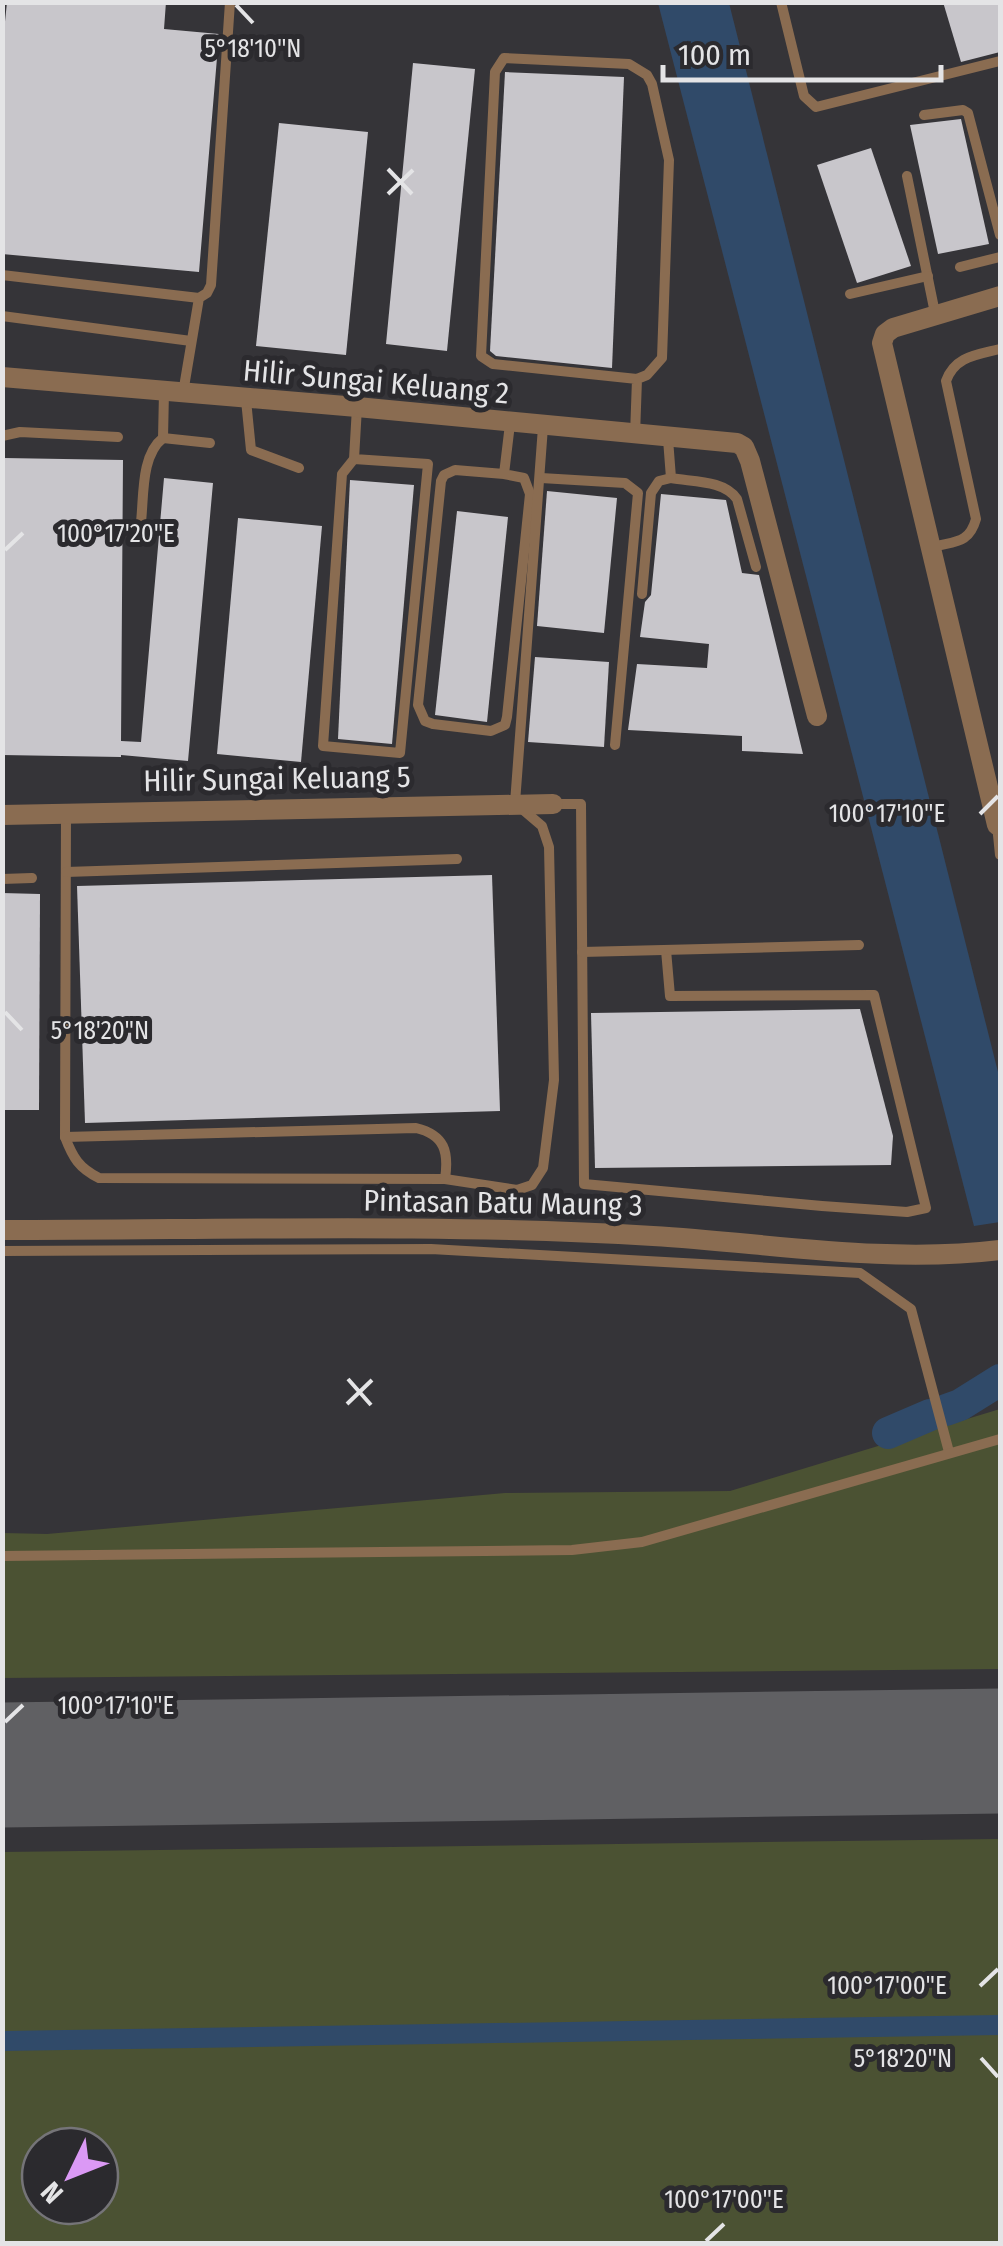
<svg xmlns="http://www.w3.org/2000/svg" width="1003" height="2246" font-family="'Fira Sans Condensed',sans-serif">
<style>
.green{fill:#4b5233;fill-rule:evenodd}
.water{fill:#304a69}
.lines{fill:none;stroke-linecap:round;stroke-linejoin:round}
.canal{stroke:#304a69;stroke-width:20}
.river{stroke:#304a69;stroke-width:32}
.runway{stroke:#606063;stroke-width:125}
.building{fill:#c8c6cb}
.service{stroke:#8a6c51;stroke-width:10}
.minor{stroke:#8a6c51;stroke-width:20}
.tertiary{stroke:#8a6c51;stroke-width:20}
.ticks{fill:none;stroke:#e4e4e6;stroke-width:4}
.labels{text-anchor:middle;stroke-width:10;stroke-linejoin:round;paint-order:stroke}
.street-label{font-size:30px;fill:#e4e4e6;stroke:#2b2a2e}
.ticks-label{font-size:25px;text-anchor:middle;fill:#e4e4e6;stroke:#2b2a2e;stroke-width:10;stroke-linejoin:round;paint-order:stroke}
</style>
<rect width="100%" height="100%" fill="#353438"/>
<g class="green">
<polygon points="1000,1409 1000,1669 3,1678 3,1533 47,1534 505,1493 730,1491"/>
<path d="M1000,1839v404h-997v-391zM40,2146h60v60h-60z"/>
</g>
<polygon class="water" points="658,3 729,3 1000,1080 1000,1222 974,1226"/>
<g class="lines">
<polyline class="canal" points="2,2041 1000,2025"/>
<g class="river">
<polyline points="946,1410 960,1405 1000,1380"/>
<polyline points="888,1433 930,1415"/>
</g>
<polyline class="runway" points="2,1765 1000,1751"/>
</g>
<g class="building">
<polygon points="7,2 166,2 164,29 219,34 199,272 2,254 2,51"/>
<polygon points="943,2 1000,2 1000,52 961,62"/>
<polygon points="413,63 475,69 447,351 386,344"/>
<polygon points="505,72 624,77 612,368 496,356 490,351"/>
<polygon points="961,119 989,244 938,254 910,125"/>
<polygon points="279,123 368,132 346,355 256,346"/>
<polygon points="871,148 911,266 857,283 817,165"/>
<polygon points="4,458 123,460 121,741 141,742 164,478 213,483 188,761 121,755 121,757 2,755"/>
<polygon points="350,480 414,485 392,744 338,739"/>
<polygon points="547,491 617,498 604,633 537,626"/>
<polygon points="661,494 726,500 742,573 759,575 803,754 742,751 742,736 628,730 637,664 707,668 709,644 640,637 645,602 651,595"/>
<polygon points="457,511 508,517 487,722 435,715"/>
<polygon points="238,518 322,526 301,762 217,754"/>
<polygon points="535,657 609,662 604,747 528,742"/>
<polygon points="492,875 500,1111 85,1123 77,886"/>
<polygon points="2,893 40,894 39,1110 2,1110"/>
<polygon points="860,1009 893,1136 891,1165 595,1168 591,1013"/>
</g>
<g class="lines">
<g class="service">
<polyline points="781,2 804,96 816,107 1000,61"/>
<polyline points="924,115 963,110 968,113 1000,235"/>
<polyline points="907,176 935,313"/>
<polyline points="960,267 1000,257"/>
<polyline points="2,275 199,298"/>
<polyline points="850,294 928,276"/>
<polyline points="2,316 191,341"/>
<polyline points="183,393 199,298 207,293 211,285 230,2"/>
<polyline points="246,400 251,450 299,468"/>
<polyline points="635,435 637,379 647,375 662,358 669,160 652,84 647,75 629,64 504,58 495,72 481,356 493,364 637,379"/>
<polyline points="2,436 20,432 118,437"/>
<polyline points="163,438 210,443"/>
<path d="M668,439l3,39c22,4 53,2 66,21l19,68"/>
<polyline points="354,459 428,464 400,753 323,746 342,474 354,459 357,407"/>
<polyline points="504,474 524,478 530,494 507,717 505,725 491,731 433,724 425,721 418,705 441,481 444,475 455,470 504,474 510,424"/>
<polyline points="541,478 625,483 638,493 615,745"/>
<path d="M141,522c3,-27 0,-67 22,-84l1,-46"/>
<path d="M933,547c22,-6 36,-3 43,-28l-30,-138c9,-25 31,-26 54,-32"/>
<polyline points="642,594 651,493 659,481 671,478"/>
<polyline points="553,804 581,804 584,1184 822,1206 907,1212 926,1208 874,995 670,996 666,950"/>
<path d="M66,814l-1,323c8,21 14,31 34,41l346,1 72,11 15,-5 11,-17 11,-88 -5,-233 -7,-21 -27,-23 28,-376"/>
<polyline points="1000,824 997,825 1000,855"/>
<polyline points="66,872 457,859"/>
<polyline points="2,879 32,878"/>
<polyline points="582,952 859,945"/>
<path d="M65,1137l351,-9c29,7 33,24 29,51"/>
<polyline points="2,1251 431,1249 860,1273 911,1309 949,1452"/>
<polyline points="2,1556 572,1550 642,1542 1000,1439"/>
</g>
<g class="minor">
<polyline points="2,377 357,407 737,443 744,447 750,461 817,716"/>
<polyline points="2,815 553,804"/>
<polyline points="997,825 882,343 885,334 893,328 1000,296"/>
</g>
<path class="tertiary" d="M2,1230c217,0 435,-7 651,6 116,7 231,28 347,14"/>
</g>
<path class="ticks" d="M236,5l17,18M388,169l24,25M388,194l25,-24M5,550l18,-17M980,814l18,-18M5,1012l17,18M348,1379l23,26M347,1404l25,-24M5,1722l18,-17M980,1986l18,-17M981,2058l17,19M706,2241l18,-17"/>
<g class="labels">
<g class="street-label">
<text transform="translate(376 382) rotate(5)" y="10">Hilir Sungai Keluang 2</text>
<text transform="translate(277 779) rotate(-1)" y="10">Hilir Sungai Keluang 5</text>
<text transform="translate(503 1203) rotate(1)" y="10">Pintasan Batu Maung 3</text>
</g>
</g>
<g class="ticks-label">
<text x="253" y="57">5°18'10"N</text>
<text x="116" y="542">100°17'20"E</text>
<text x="887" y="822">100°17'10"E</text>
<text x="100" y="1039">5°18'20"N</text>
<text x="116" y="1714">100°17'10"E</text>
<text x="887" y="1994">100°17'00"E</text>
<text x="903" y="2067">5°18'20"N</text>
<text x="724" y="2208">100°17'00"E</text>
</g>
<rect width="1003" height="2246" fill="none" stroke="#e4e4e6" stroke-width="10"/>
<g transform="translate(70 2176) rotate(227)"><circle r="48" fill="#2b2a2e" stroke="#757478" stroke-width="2.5"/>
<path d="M0-8L18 38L0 25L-18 38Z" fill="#db99f5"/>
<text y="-15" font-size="28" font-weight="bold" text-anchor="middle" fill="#e4e4e6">N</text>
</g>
<path d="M663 65v15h278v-15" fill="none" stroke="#e4e4e6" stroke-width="5"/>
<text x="678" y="65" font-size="30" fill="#e4e4e6" stroke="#2b2a2e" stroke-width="8" paint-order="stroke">100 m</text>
</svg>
